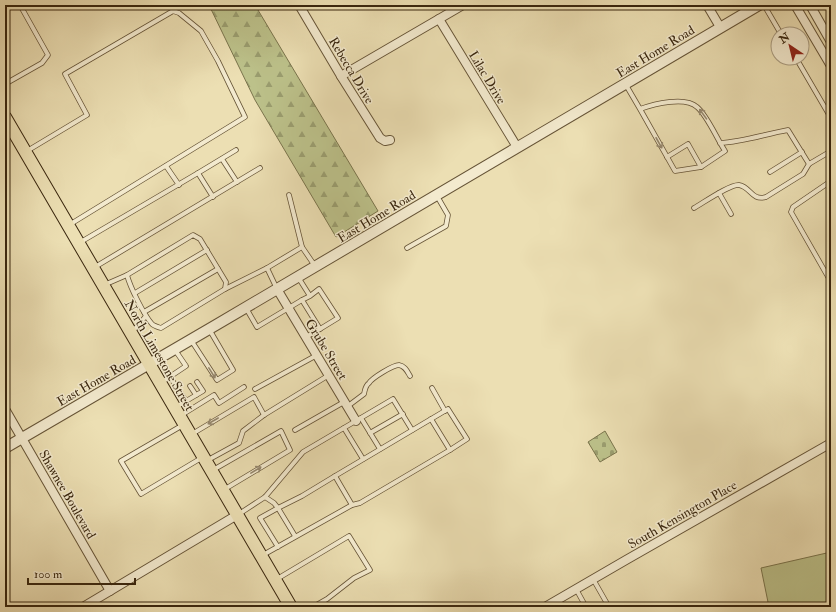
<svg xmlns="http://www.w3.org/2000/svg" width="836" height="612" font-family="'IM FELL Double Pica',serif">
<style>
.forest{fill:url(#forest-firs);stroke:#7a744c}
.cemetery{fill:url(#cemetery-stones);stroke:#7a744c}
.pitch{fill:#bcc18a;stroke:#7a744c}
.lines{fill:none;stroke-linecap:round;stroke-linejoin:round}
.service-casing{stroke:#665437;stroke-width:5.5}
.minor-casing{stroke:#665437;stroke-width:10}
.tertiary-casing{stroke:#665437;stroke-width:12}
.primary-casing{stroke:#39260e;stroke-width:14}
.service{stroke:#f3eace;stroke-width:4}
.minor{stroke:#f3eace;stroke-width:8}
.tertiary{stroke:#f3eace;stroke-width:10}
.primary{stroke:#ecdfb3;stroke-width:12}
.oneway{stroke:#96886e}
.labels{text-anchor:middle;stroke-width:3;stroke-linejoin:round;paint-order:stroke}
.street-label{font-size:13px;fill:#39260e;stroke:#f3eace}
</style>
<defs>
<pattern id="forest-firs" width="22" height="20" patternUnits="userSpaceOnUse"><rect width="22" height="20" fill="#bcc18a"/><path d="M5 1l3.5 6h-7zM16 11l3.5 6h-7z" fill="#9a9d6f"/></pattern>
<pattern id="cemetery-stones" width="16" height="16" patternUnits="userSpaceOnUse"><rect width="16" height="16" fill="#bcc18a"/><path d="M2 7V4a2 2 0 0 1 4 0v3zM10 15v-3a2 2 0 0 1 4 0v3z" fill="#9a9d6f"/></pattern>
</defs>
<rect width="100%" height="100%" fill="#ecdfb3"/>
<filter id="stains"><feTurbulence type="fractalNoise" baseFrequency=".005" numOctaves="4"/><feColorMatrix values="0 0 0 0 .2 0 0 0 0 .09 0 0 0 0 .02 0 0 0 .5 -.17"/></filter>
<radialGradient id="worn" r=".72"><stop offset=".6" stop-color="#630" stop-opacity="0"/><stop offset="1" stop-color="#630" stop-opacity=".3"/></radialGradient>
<polygon class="forest" points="209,5 255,5 378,211 336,237 255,100"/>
<polygon class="cemetery" points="605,431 617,452 600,462 588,442"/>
<polygon class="pitch" points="831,552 831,605 824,607 769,607 761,568"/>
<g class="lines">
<g class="service-casing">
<g id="service">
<polyline points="764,5 781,34"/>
<polyline points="796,58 831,118"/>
<polyline points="5,84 42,63 48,55 20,5"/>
<path d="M626,85l14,24 35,62 26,-4 24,-16c-8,-12 -18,-36 -28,-44 -12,-11 -43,-3 -57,2"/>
<path d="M720,143c23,-1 45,-9 68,-13l21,34 22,-13"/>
<polyline points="27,151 87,115 65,74 173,11 179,13 201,31 218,61 245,117 69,225"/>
<polyline points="667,157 688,144 701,167"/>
<polyline points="222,159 237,182"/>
<polyline points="166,166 179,185"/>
<polyline points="770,172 802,152"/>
<polyline points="198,173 236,150"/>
<polyline points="831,181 793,207 791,212 831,282"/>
<polyline points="719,193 731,214"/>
<polyline points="289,195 302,247"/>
<path d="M694,208c9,-5 36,-24 45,-23 12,2 12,16 27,12l37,-23 6,-10"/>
<path d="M193,235l7,4 26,43 -1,7 -64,39c-3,-1 -7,-2 -9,-4 -8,-9 -22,-37 -25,-49z"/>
<polyline points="79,243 198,173 213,197"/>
<polyline points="407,248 446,226 448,215 437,196"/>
<polyline points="95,267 260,168"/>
<polyline points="267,268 302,247 315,266"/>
<polyline points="298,277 310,296 319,289 338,318 320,329 302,300 310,296"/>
<polyline points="104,285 127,275"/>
<polyline points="225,289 267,268 277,289"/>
<polyline points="135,293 207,250"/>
<polyline points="246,308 257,327 302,300"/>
<polyline points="144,312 218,269"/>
<polyline points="133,331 146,316"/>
<polyline points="306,337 320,329"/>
<polyline points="191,340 217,380 233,370 209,329"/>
<polyline points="170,377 186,401"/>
<polyline points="162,382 186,366 175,350"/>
<polyline points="190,386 196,395"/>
<polyline points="432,388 445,411"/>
<polyline points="255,389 317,355"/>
<path d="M348,406l16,-12c1,-4 1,-8 5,-11 3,-5 24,-18 30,-18 6,1 8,6 11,11"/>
<polyline points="176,407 203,391 197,382"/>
<polyline points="180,416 214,395 219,403 244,387"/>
<polyline points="361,418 380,449"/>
<polyline points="431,419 450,450"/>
<polyline points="183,425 121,461 141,494 203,457"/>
<polyline points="344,428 363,459"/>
<polyline points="295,430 344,402"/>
<polyline points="370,433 403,414"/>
<polyline points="192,434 254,397 264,415"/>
<polyline points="208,460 239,443 243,431 264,415 329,375"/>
<polyline points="213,470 281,431 290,450 225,489"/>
<polyline points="335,476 352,505"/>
<polyline points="265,497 274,503 278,508 295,536"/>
<polyline points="239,514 265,497 303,452 393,399 412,430"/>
<polyline points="263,555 352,505 360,503 450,450 467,439 448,409 335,476 302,496 278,508 260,518 278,547"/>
<polyline points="277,579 349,536 370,570 354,578 327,599 313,607"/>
<polyline points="593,579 609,607"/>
<polyline points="576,589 586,607"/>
</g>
</g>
<g class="minor-casing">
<g id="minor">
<polyline points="299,5 341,76 380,138 385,141 390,140"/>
<polyline points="707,5 720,27"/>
<polyline points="795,5 831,66"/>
<polyline points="810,5 831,42"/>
<polyline points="439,19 517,147"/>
<polyline points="341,76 463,5"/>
<polyline points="277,289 356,421"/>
<polyline points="5,409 110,591"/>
<polyline points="83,607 237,515"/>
<polyline points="545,607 626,560 831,443"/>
</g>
</g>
<g class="tertiary-casing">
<polyline id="tertiary" points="5,448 216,325 759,5"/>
</g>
<g class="primary-casing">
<polyline id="primary" points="5,117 291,607"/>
</g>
<use href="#service" class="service"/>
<use href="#minor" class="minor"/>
<use href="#tertiary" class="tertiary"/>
<use href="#primary" class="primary"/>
</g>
<defs><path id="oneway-shaft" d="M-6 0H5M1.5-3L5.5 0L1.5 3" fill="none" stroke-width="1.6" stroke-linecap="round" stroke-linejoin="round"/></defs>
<g class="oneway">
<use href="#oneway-shaft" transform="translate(703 114) rotate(-126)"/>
<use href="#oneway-shaft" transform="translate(659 143) rotate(61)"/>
<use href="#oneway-shaft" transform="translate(212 373) rotate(58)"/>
<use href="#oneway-shaft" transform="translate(213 421) rotate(150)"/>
<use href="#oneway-shaft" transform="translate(256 470) rotate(-31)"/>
</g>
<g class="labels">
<g class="street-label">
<text transform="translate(655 51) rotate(-31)" y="5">East Home Road</text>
<text transform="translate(352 70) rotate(59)" y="5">Rebecca Drive</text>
<text transform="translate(488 77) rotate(59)" y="5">Lilac Drive</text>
<text transform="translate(376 216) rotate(-31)" y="5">East Home Road</text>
<text transform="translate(327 349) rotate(59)" y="5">Grube Street</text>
<text transform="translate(160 355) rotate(60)" y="5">North Limestone Street</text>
<text transform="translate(96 380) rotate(-30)" y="5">East Home Road</text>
<text transform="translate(68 494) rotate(60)" y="5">Shawnee Boulevard</text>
<text transform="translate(682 514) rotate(-30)" y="5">South Kensington Place</text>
</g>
</g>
<rect width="836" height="612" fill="none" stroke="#ecdfb3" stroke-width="20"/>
<rect x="6" y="6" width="824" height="600" fill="none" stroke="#39260e" stroke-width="2"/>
<rect x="10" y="10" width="816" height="592" fill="none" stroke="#39260e"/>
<g transform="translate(790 46) rotate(325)"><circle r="19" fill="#f3eace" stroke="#a99c81"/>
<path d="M0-3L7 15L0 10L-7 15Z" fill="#8f2418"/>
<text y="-6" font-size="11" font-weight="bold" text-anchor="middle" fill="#39260e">N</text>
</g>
<path d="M28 578v6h107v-6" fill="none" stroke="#39260e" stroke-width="2"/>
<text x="34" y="578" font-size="12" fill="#39260e" stroke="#f3eace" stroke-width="3" paint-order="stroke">100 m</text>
<rect width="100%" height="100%" filter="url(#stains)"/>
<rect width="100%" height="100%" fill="url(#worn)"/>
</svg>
